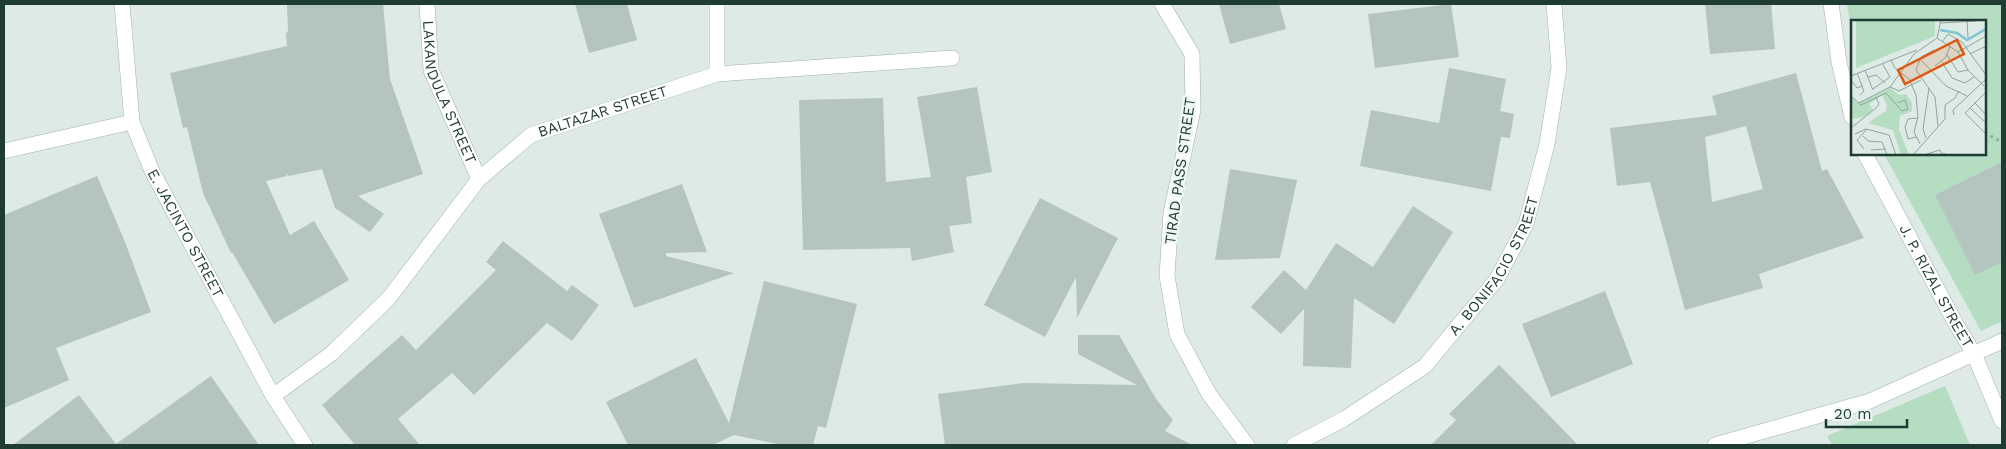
<svg xmlns="http://www.w3.org/2000/svg" width="2006" height="449" font-family="'Work Sans',sans-serif">
<style>
.green{fill:#b4ddc1}
.building{fill:#b3c5be;fill-rule:evenodd}
.lines{fill:none;stroke-linecap:round;stroke-linejoin:round}
.minor-casing{stroke:#a0b2ac;stroke-width:16}
.path{stroke:#7cb0a1;stroke-width:3;stroke-dasharray:2.5 4;stroke-linecap:butt}
.minor{stroke:#fff;stroke-width:15}
.labels{text-anchor:middle;stroke-width:5;stroke-linejoin:round;paint-order:stroke}
.street-label{font-size:15px;fill:#1e3b34;stroke:#eef7f3}
.inset-river{fill:none;stroke:#81c4d4;stroke-width:2.5}
.inset-road{fill:none;stroke:#91a49e;stroke-width:1}
.view{fill:#de580e;fill-opacity:0.15;stroke:#de580e;stroke-width:2.5}
.inset-edge{fill:none;stroke:#1e3b34;stroke-width:2.5}
</style>
<rect width="100%" height="100%" fill="#ddeae5"/>
<g class="green">
<polygon points="1847,4 2002,4 2002,321 1981,331 1884,154 1985,154 1985,21 1852,21 1852,35"/>
<polygon points="1945,386 1970,445 1832,445 1827,436"/>
</g>
<g class="building">
<polygon points="287,4 383,4 390,79 423,174 358,196 384,214 370,232 335,208 322,169 289,176 285,173 287,176 266,181 290,235 314,221 349,280 274,324 232,252 231,253 203,193 187,127 183,128 170,73 287,46 286,33 288,32"/>
<polygon points="575,4 627,4 637,40 589,53"/>
<polygon points="1219,4 1279,4 1286,29 1230,44"/>
<polygon points="1451,4 1459,57 1375,68 1368,14"/>
<polygon points="1705,4 1771,4 1775,49 1710,54"/>
<polygon points="1449,68 1506,79 1500,111 1514,114 1510,138 1501,137 1491,191 1360,166 1371,110 1439,123"/>
<path d="M1796,73l26,98 5,-2 37,69 -105,36 4,14 -78,22 -35,-128 -33,4 -7,-58 107,-13 -5,-19zM1746,126l17,63 -51,13 -7,-65z"/>
<polygon points="977,87 992,172 966,177 972,223 949,226 954,252 912,261 910,248 803,250 799,100 883,98 886,182 931,177 917,97"/>
<polygon points="2002,162 2002,262 1975,275 1935,195"/>
<polygon points="1230,169 1297,180 1280,258 1215,260"/>
<polygon points="97,176 125,242 151,312 56,348 69,380 4,408 4,215"/>
<polygon points="682,184 707,252 666,253 666,256 734,273 634,308 599,214"/>
<polygon points="1040,198 1118,238 1077,318 1076,277 1045,337 984,305"/>
<polygon points="1413,206 1453,232 1394,324 1354,298 1351,368 1303,366 1304,309 1281,334 1251,307 1284,270 1306,290 1336,243 1373,267"/>
<polygon points="503,241 567,291 572,285 599,305 572,341 547,323 474,395 452,373 398,419 420,445 355,445 322,405 402,335 416,350 496,270 486,262"/>
<polygon points="764,281 857,304 826,428 818,426 813,445 782,445 734,435 713,445 628,445 606,402 696,358 729,423"/>
<polygon points="1605,291 1633,364 1551,397 1522,324"/>
<polygon points="1078,335 1119,335 1156,399 1173,420 1165,431 1192,445 945,445 938,394 1024,383 1137,385 1078,354"/>
<polygon points="1499,365 1543,409 1578,445 1431,445 1456,420 1449,414"/>
<polygon points="211,376 259,445 13,445 79,395 116,444"/>
</g>
<g class="lines">
<g class="minor-casing">
<g id="minor">
<path id="s1" d="M122,4l10,118 20,49 121,225 32,49"/>
<path id="s2" d="M427,4l4,66 48,109"/>
<polyline points="1162,4 1192,54 1193,110 1171,213 1167,276 1177,334 1209,394 1247,445"/>
<polyline points="1831,4 1839,62 1852,117"/>
<polyline points="717,74 717,4"/>
<polyline points="4,151 132,122"/>
<path id="s3" d="M1865,154l91,170 18,30 28,67"/>
<path id="s4" d="M273,396l58,-42 58,-56 90,-119 52,-44 186,-61 235,-16"/>
<path id="s5" d="M1294,445l50,-26 81,-53 72,-87 29,-55 21,-80 12,-76 -5,-64"/>
<polyline points="1715,445 1870,401 2002,341"/>
</g>
</g>
<polyline class="path" points="1985,133 2002,142"/>
<use href="#minor" class="minor"/>
</g>
<g class="labels">
<g class="street-label">
<text dy="5" stroke="none"><textPath href="#s2" startOffset="92">LAKANDULA STREET</textPath></text>
<text dy="5" stroke="none"><textPath href="#s4" startOffset="445">BALTAZAR STREET</textPath></text>
<text transform="translate(1180 171) rotate(-82)" y="5">TIRAD PASS STREET</text>
<text dy="5" stroke="none"><textPath href="#s1" startOffset="242">E. JACINTO STREET</textPath></text>
<text dy="5" stroke="none"><textPath href="#s5" startOffset="276">A. BONIFACIO STREET</textPath></text>
<text dy="5" stroke="none"><textPath href="#s3" startOffset="150">J. P. RIZAL STREET</textPath></text>
</g>
</g>
<g transform="translate(1851 20)">
<rect width="135" height="135" fill="#ddeae5"/>
<path d="M5,0h79v16l-79,32zM39,68l9,7 7,-1 6,9v8l-12,5 -1,14 10,25h-8l-8,-25 -25,-7 18,-12 1,-6 -5,-10 -13,9 4,6 -8,6 -12,3 -2,-2v-20l7,6z" fill="#b4ddc1"/>
<path class="inset-river" d="M89,10l17,3 10,7 19,-11"/>
<path class="inset-road" d="M116,0l1,18M90,3l35,-2M0,17v-17M86,18l21,14 10,18 16,16M91,22l6,-8 14,8 24,33M83,30l-13,7 -5,13 19,27 3,29M107,32l28,-16M119,34l14,-7 2,2M96,35l11,17 10,-2M69,39l26,27 21,10M40,40l4,8 14,11 7,16 2,22 -4,15 6,12M91,42l10,16 13,5 9,-6M84,46l11,-9 4,-11M14,50l8,20M6,53l7,18 -4,4M0,56l66,-26M17,57l8,-2 9,8M0,60l6,8 5,-2M39,67l9,4 22,-11M22,69l17,-12 -8,-14M135,72l-21,21 21,21M0,76l10,9 25,-12 16,18 6,-2 -3,-9 -7,3M8,83l31,-16 24,-33 23,-16 4,-18M124,83l11,12M119,88l16,15M103,95l-1,-5 33,-31M0,108l25,-20 3,-4 -3,-7M4,114l11,-5 23,6 7,20M12,116l5,5 14,1 5,13M65,117l-8,2 -3,-12 3,-8 9,-1M75,118l-3,-9 6,-41M13,129l-7,-9 10,-11M20,130l15,-1M62,135l32,-36v-14l10,-7 4,-7M73,135l16,-5 2,4h4"/>
<path class="view" d="M106,20l7,14 -59,30 -7,-14z"/>
<rect width="135" height="135" class="inset-edge"/>
</g>
<rect width="2006" height="449" fill="none" stroke="#1e3b34" stroke-width="10"/>
<path d="M1826 419v8h81v-8" fill="none" stroke="#1e3b34" stroke-width="2.5"/>
<text x="1834" y="419" font-size="15" fill="#1e3b34" stroke="#eef7f3" stroke-width="4" paint-order="stroke">20 m</text>
</svg>
